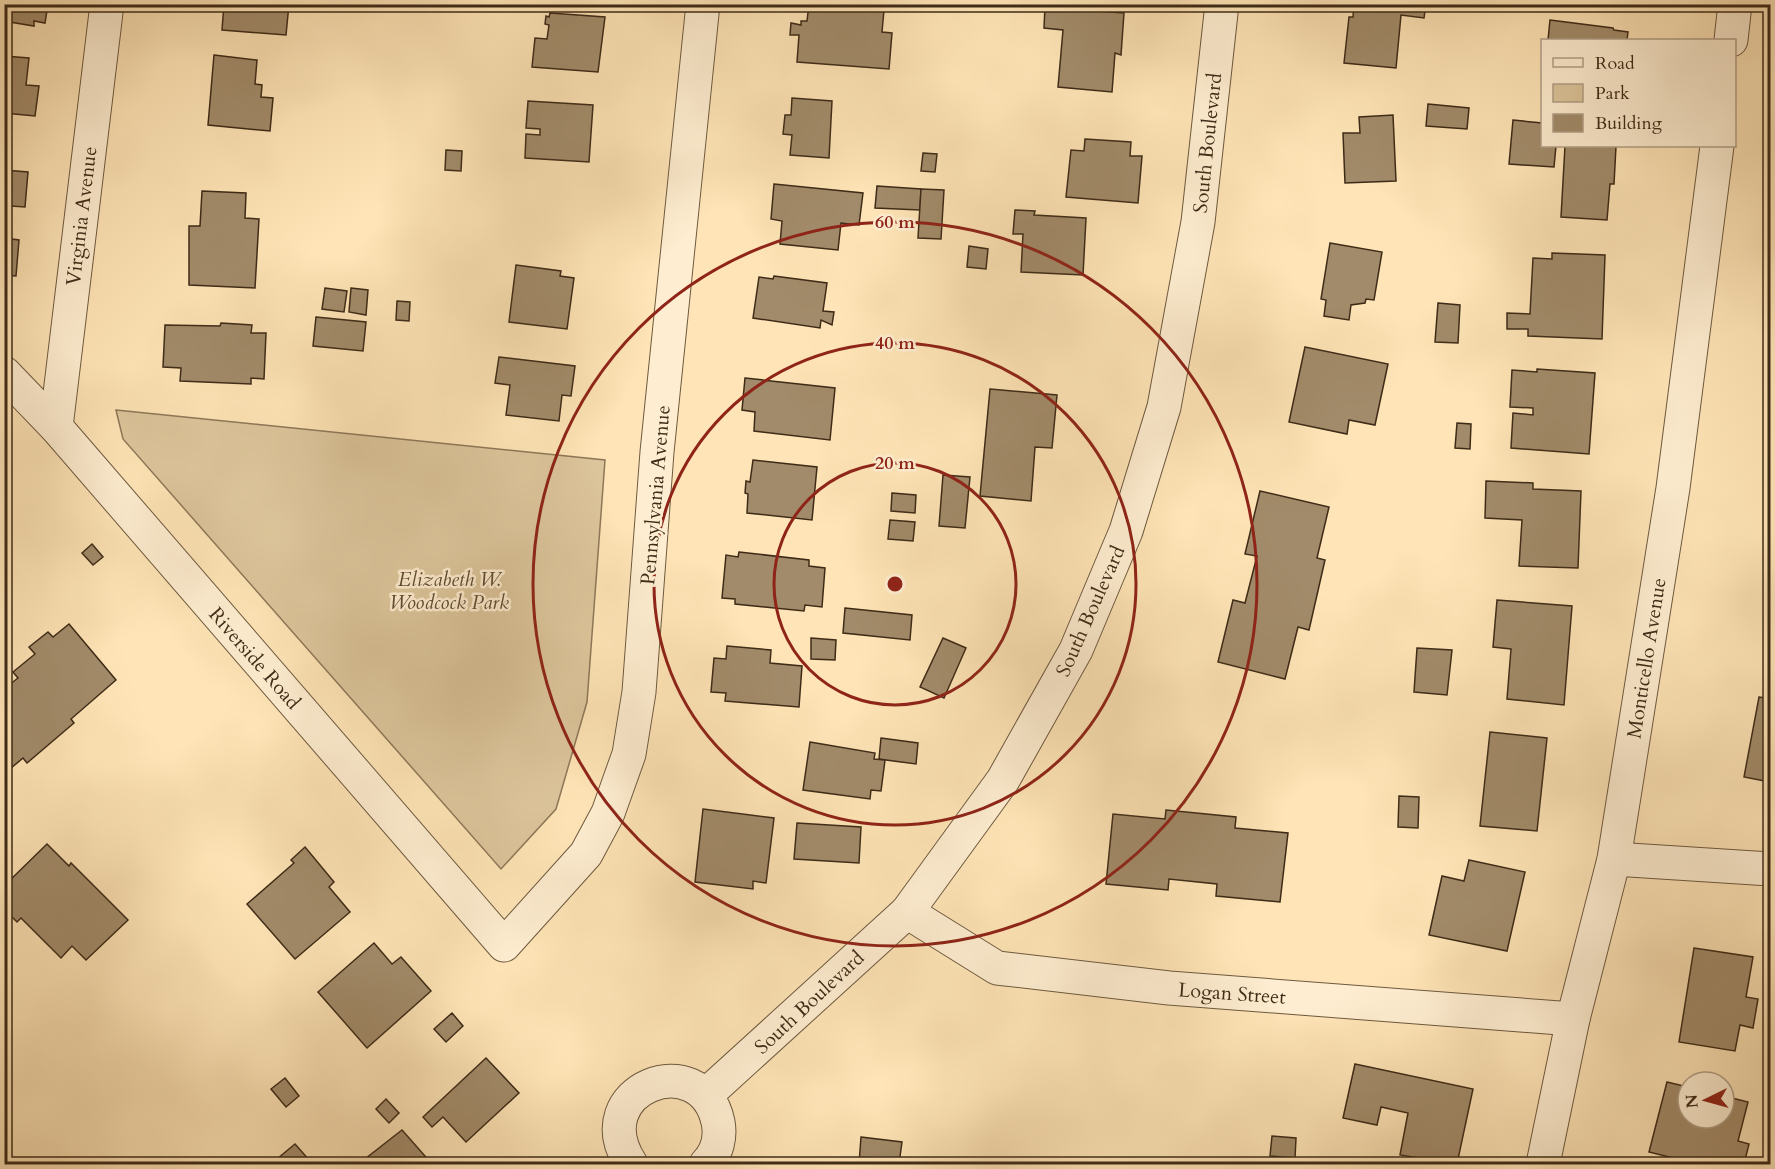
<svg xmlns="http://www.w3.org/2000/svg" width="1775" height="1169" font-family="Cardo,serif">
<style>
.green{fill:#ddc59b;stroke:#8e7859;stroke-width:1.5}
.building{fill:#a28b6a;stroke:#3e2b17;stroke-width:1.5}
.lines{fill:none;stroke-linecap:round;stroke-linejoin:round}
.minor-casing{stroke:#6e593f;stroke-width:35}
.minor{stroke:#feedd0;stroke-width:33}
.ring{fill:none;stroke:#8f2418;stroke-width:3}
.labels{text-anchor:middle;stroke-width:5;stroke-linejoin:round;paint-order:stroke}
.street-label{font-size:20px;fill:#3e2b17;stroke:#feedd0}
.park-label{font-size:20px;font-style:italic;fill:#5e4a31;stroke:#feedd0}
.centre{fill:#8f2418;stroke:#feedd0;stroke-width:3}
.ring-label{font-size:18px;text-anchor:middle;font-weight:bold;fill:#8f2418;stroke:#feedd0;stroke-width:5;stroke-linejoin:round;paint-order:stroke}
</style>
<rect width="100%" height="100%" fill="#fee4b6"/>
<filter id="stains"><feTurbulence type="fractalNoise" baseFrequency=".00333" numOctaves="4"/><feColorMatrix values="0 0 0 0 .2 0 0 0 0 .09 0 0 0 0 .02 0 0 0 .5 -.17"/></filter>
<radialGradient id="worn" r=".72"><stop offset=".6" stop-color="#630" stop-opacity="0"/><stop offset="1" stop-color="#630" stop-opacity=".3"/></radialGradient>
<polygon class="green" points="116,410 605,460 587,702 556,809 501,869 123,439"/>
<g class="building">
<polygon points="4,4 48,4 45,23 34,21 34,26 4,21"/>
<polygon points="224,4 289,4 286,35 222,30"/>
<polygon points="809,4 884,10 882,32 892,33 889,69 797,62 799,35 790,35 791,23 801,25 801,21 807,21"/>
<polygon points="1354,4 1426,4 1424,18 1401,15 1396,68 1344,63 1349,17 1353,17"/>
<polygon points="1045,7 1124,13 1121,55 1115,53 1112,92 1058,87 1063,30 1044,28"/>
<polygon points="550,13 605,17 598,72 532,67 535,38 547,39 549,25 545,24 546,16 549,17"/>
<polygon points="1550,20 1613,28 1614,30 1628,32 1627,40 1548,40"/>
<polygon points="214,55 257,60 255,84 262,85 261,97 273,98 270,131 208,125"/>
<polygon points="4,56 29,58 26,85 39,86 35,116 4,113"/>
<polygon points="792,98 832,101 829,158 790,155 792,135 783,134 785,115 791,115"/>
<polygon points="528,101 593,105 589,162 525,158 526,134 540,135 540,129 526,128"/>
<polygon points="1428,104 1469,108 1467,129 1426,126"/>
<polygon points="1393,115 1396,181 1345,183 1343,133 1360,133 1359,117"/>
<polygon points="1513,120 1542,123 1542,146 1556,146 1554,167 1509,164"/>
<polygon points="1085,139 1131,142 1130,156 1142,156 1138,203 1066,197 1071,150 1084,151"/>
<polygon points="1565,146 1616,146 1614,184 1610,184 1607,220 1561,217"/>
<polygon points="446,150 462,151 461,171 445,170"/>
<polygon points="923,153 937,154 935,172 921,171"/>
<polygon points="4,170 28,172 25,207 11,206 11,211 4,211"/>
<polygon points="774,184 863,193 859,225 841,223 838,250 780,244 782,221 771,219"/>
<polygon points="877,186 921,189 920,210 875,208"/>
<polygon points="921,189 944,190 941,239 918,238"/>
<polygon points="202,191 246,193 245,218 259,219 255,288 189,285 189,226 200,226"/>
<polygon points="1015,210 1035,211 1034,215 1086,218 1083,275 1021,272 1023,234 1013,234"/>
<polygon points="4,238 19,240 16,276 4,275"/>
<polygon points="1330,243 1382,252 1374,300 1366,299 1365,303 1351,305 1349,320 1324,316 1326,300 1321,299"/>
<polygon points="969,246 988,249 986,269 967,267"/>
<polygon points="1552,253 1605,255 1602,339 1528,336 1528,329 1507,329 1507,313 1530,314 1533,258 1552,259"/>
<polygon points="516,265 561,271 560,276 574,278 567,329 509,322"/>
<polygon points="774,276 827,283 823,311 834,312 832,325 821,320 820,328 753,318 759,277 773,279"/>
<polygon points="325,288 347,291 344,312 322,309"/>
<polygon points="351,288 368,290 366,315 349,312"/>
<polygon points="397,301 410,302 409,321 396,320"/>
<polygon points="1438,303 1460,305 1458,343 1435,342"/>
<polygon points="316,317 366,322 363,351 313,346"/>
<polygon points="221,323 252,325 251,333 266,333 264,379 251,378 251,384 180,381 181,368 163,367 165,325 220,326"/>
<polygon points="1305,347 1388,364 1375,425 1349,420 1347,434 1289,422"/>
<polygon points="499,357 575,366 571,396 562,395 559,421 506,415 510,385 495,383"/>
<polygon points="1537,369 1595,373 1589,454 1511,448 1513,413 1533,415 1533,408 1510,407 1512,370 1537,372"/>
<polygon points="745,378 835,388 830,440 754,431 755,412 742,410"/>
<polygon points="990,389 1057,395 1052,448 1035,447 1031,501 980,496"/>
<polygon points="1457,423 1471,424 1470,449 1455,448"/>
<polygon points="753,460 817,467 812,520 747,513 748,494 745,493 746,481 750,482"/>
<polygon points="943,475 970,477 965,528 939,526"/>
<polygon points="1486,481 1533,483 1533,489 1581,491 1578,568 1519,566 1522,520 1485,518"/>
<polygon points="1260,491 1329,507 1317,558 1325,560 1309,630 1298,627 1285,679 1218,662 1233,600 1245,603 1257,556 1245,554"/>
<polygon points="892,493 916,495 915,513 891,511"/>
<polygon points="890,520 915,522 913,541 888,539"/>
<polygon points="92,544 103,557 93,565 82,553"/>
<polygon points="739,552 809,560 809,566 825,568 822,607 805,605 804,611 735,604 735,599 722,598 726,555 738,557"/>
<polygon points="1497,600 1572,606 1564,705 1507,699 1511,649 1493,647"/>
<polygon points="845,608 912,615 910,640 843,633"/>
<polygon points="69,624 116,680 71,719 74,723 27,763 23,758 4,774 4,689 18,678 13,672 35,654 29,647 48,632 53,637"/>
<polygon points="811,638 836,640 835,660 811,659"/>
<polygon points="943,638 966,648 944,698 920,687"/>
<polygon points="727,646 771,650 770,663 802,666 799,707 725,701 726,693 711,692 714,658 726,659"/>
<polygon points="1417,648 1452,650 1447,695 1414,692"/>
<polygon points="1759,697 1770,699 1770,782 1744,777"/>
<polygon points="1490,732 1547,738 1537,831 1480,826"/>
<polygon points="881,738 918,743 916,764 879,759"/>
<polygon points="810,742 875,753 874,759 885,760 881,791 871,790 870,799 803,790"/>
<polygon points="1399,796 1419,797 1418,828 1398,827"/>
<polygon points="703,809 774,818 766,883 753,881 753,889 695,882"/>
<polygon points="1166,810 1236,817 1235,828 1288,833 1280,902 1216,896 1217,884 1169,879 1168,890 1106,884 1113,814 1165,819"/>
<polygon points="797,823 861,827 859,863 794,859"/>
<polygon points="47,844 69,866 71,863 128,920 86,960 72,946 61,958 21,918 17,922 4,909 4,886"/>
<polygon points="305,847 334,882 329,887 350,912 295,959 247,904 294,863 291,860"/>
<polygon points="1469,860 1525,872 1507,951 1429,935 1442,876 1464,881"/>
<polygon points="374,943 392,964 401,957 431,991 367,1048 318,992"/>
<polygon points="1694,948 1753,957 1746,997 1758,999 1753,1028 1740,1025 1735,1051 1679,1042"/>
<polygon points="452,1013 463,1026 446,1042 434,1029"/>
<polygon points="486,1058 519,1093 466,1142 443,1117 432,1127 423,1117"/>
<polygon points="1355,1064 1473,1089 1457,1164 1400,1155 1408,1113 1381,1107 1377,1125 1343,1118"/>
<polygon points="285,1078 299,1096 286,1107 271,1089"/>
<polygon points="1667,1082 1688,1087 1688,1118 1724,1118 1724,1096 1748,1102 1738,1141 1749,1144 1744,1164 1697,1164 1649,1152"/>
<polygon points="386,1099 399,1113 389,1123 376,1109"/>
<polygon points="402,1130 432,1164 364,1164 367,1162 365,1159"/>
<polygon points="1272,1136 1296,1138 1295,1158 1270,1156"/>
<polygon points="861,1137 902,1142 899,1164 859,1164"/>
<polygon points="295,1144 311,1162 308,1164 271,1164"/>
</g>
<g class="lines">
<g class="minor-casing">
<g id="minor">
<polyline points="1731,40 1735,4"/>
<polyline points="4,373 56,427 504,945 586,854 608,813 629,754 639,692 657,452 703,4"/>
<polyline points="56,427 107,4"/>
<polyline points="1614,859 1770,869"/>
<polyline points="907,912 997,968 1169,988 1573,1019"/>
<polyline points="706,1095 907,912 1003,780 1076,650 1126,531 1164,407 1198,222 1222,4"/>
<path d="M631,1164c-49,-75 70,-120 87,-42 3,15 -1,31 -12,42"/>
<polyline points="1543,1164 1573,1019 1614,859 1673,488 1717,146"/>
</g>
</g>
<use href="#minor" class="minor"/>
</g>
<g class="ring">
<circle cx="895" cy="584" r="121"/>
<circle cx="895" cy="584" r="241"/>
<circle cx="895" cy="584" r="362"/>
</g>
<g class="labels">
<g class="street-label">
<text transform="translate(1207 143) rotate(-84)" y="7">South Boulevard</text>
<text transform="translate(81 216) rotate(-83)" y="7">Virginia Avenue</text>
<text transform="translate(655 495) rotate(-85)" y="7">Pennsylvania Avenue</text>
<text transform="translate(1090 611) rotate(-66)" y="7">South Boulevard</text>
<text transform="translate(255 658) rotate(49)" y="7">Riverside Road</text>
<text transform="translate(1646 658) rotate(-81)" y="7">Monticello Avenue</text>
<text transform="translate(1232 993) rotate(4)" y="7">Logan Street</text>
<text transform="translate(809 1002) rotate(-43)" y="7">South Boulevard</text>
</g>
<g class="park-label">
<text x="449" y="586">Elizabeth W.<tspan x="449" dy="23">Woodcock Park</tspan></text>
</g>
</g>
<circle cx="895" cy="584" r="9" class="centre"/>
<g class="ring-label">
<text x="895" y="228">60 m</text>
<text x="895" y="349">40 m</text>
<text x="895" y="469">20 m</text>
</g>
<rect width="1775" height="1169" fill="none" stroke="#fee4b6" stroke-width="24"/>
<rect x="6" y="6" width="1763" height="1157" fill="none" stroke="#3e2b17" stroke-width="3"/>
<rect x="12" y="12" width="1751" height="1145" fill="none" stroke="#3e2b17" stroke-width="1.5"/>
<rect x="1541" y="39" width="195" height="108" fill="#feedd0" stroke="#b19f86" stroke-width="1.5"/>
<rect x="1553" y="58" width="30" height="9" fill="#feedd0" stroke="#b19f86" stroke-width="1.5"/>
<text x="1595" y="69" font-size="18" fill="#3e2b17">Road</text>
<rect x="1553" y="84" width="30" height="18" fill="#ddc59b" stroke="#b19f86" stroke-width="1.5"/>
<text x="1595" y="99" font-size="18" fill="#3e2b17">Park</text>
<rect x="1553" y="114" width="30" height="18" fill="#a28b6a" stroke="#b19f86" stroke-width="1.5"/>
<text x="1595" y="129" font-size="18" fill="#3e2b17">Building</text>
<g transform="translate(1706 1100) rotate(265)"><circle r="28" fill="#feedd0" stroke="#b19f86" stroke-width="1.5"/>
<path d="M0-4.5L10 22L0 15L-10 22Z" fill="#8f2418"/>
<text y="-9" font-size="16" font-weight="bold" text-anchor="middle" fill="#3e2b17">N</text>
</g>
<rect width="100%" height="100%" filter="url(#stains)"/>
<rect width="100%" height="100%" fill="url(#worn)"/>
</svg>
